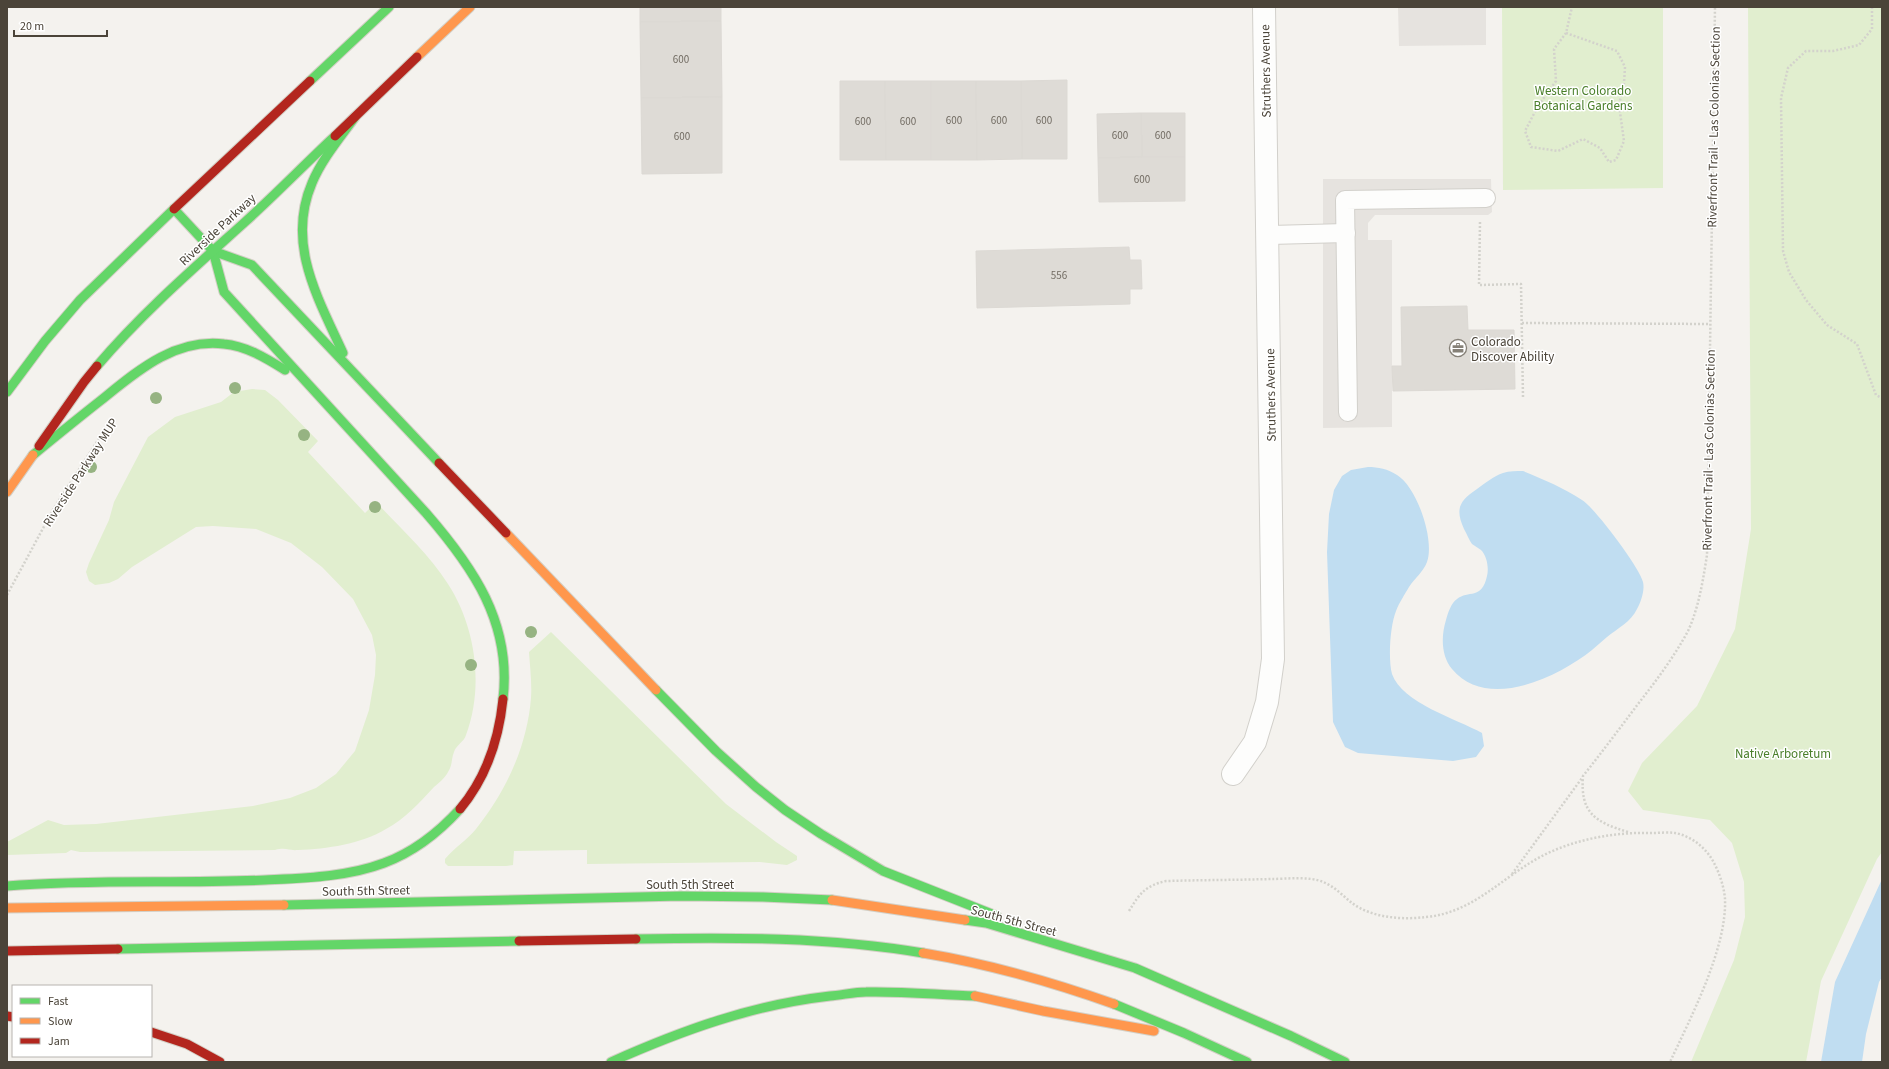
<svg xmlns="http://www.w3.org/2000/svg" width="1889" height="1069" font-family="'Source Sans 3',sans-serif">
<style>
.green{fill:#e1eecf}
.parking{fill:#e6e3df}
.water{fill:#c0ddf1}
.building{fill:#dedbd6;stroke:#dcd9d4}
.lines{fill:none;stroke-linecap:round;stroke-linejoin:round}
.lane-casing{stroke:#d2d0cb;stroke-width:20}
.street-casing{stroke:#d2d0cb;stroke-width:24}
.fast-casing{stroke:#d3cfc5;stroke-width:11}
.slow-casing{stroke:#d3cfc5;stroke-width:11}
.jam-casing{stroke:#d3cfc5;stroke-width:11}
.path{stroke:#d3d2cc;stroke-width:2.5;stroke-dasharray:2 2;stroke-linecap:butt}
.lane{stroke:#fdfdfc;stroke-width:18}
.street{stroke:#fdfdfc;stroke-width:22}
.fast{stroke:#63d668;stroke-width:9}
.slow{stroke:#ff974d;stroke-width:9}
.jam{stroke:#b3261e;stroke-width:9}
.tree{fill:#96b382}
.labels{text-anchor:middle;stroke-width:3;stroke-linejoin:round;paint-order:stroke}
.number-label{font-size:11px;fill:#706a61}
.street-label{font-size:13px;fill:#4b4439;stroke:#fff}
.park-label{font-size:13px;fill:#4a7f2a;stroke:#fff}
.poi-label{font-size:13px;fill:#4b4439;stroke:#fff;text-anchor:start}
</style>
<rect width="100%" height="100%" fill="#f4f2ee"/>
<g class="green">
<polygon points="1502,7 1663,7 1663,188 1503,190"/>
<polygon points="1748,7 1882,7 1882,852 1877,859 1821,981 1806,1062 1691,1062 1734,960 1745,917 1744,882 1732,843 1710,820 1643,810 1628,791 1642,763 1697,706 1735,629 1751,529"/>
<path d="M252,389l13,1 13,10 40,41 -10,11 57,61 11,-11c24,26 53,52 72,82 28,43 36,103 18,151 -2,7 -10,10 -12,17 -3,7 -1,12 -6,20 -3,6 -9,11 -14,15 -15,16 -29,32 -48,42 -25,15 -59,20 -88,21 -10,1 -11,-3 -23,0l-195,2 -9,-2 -5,3 -59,2v-13l41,-22 16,5 32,-1 157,-18 37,-8 26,-10 20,-14 19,-23 14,-41 6,-35 1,-20 -4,-20 -19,-36 -31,-32 -31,-24 -35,-14 -43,-3 -17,1 -64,40 -14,12 -9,4 -14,2 -6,-4 -3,-9 3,-9 20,-43 5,-18 34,-65 27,-20 46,-15 13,-10z"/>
<path d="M551,632l175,172 50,38 21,14v4l-10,5 -27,-3 -173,2v-14l-73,1 -1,14 -7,1h-58l-3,-3v-4c9,-11 22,-19 31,-30 30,-38 51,-82 55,-131 1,-15 -1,-31 -2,-46z"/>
</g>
<g class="parking">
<polygon points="1398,7 1486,7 1486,45 1399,46"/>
<polygon points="1323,179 1491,179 1492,212 1488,215 1375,215 1368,223 1368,240 1392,240 1392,427 1323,428"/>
</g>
<g class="water">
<path d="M1368,467c10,0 20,2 29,8 20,12 38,65 30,87 -3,9 -13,17 -18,25 -4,7 -10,16 -13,24 -6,15 -8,48 -4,63 10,29 65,45 90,59l2,13 -8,11 -23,4 -95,-8 -13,-6 -12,-25 -6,-170 2,-38 5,-24 8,-14 9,-6z"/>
<path d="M1523,471c20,8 41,17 59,29 13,8 58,68 61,82 2,8 -2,20 -6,27 -6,13 -19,19 -30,28 -5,4 -10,9 -15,13 -35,28 -105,61 -140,19 -11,-13 -11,-33 -6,-49 2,-7 5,-17 11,-21 11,-9 25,1 30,-23 2,-8 0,-20 -6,-26 -3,-2 -6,-4 -9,-6 -3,-4 -5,-10 -8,-15 -9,-20 -5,-28 13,-40 7,-5 17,-13 26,-16 6,-2 14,-2 20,-2z"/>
<polygon points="1882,879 1882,977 1879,982 1866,1034 1862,1062 1821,1062 1835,982"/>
</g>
<g class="building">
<polygon points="640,7 721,7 721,21 640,22"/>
<polygon points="721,21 722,97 641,98 640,22"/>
<polygon points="1067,80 1067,159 1022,159 1021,81"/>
<polygon points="840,81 885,81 886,160 840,160"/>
<polygon points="885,81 931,81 931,160 886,160"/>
<polygon points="931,81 976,81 977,160 931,160"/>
<polygon points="976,81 1021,81 1022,159 977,160"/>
<polygon points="722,97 722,173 642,174 641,98"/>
<polygon points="1141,113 1185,113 1185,157 1142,157"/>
<polygon points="1141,113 1142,157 1098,158 1097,114"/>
<polygon points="1142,157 1185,157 1185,201 1099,202 1098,158"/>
<polygon points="1129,247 1130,260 1141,260 1142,289 1130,289 1130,304 977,308 976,251"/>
<polygon points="1467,306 1468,330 1514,330 1515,389 1393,391 1392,366 1402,366 1401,307"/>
</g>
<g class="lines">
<g class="lane-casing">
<g id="lane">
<polyline points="1267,235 1346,233"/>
<polyline points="1348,412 1345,200 1486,198"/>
</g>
</g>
<g class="street-casing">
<polyline id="street" points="1233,774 1255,742 1267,702 1273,659 1264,7"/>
</g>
<g class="fast-casing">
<g id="fast">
<polyline points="310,81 389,7"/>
<polyline points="174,209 213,251 252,265 439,463"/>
<path d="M213,251l11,41 202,221c47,54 86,110 77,186"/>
<path d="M343,353c-25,-55 -57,-109 -31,-170 10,-24 28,-45 43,-66"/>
<path d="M97,366c45,-53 97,-98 148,-144 31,-28 60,-58 90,-86"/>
<polyline points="7,392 45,341 80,300 174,209"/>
<path d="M33,455c22,-18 44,-36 67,-54 36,-29 74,-63 124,-57 22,2 42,14 61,26"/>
<polyline points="656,690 716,751 756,787 785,810 821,834 883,871 997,916"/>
<path d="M7,886c86,-7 172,-2 258,-6 39,-2 82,-3 119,-17 30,-11 55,-31 76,-54"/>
<polyline points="284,905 681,896 763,897 832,900"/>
<polyline points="965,920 986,923 1135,968 1291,1036 1345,1062"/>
<path d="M636,939c95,-2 193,-2 287,14"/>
<polyline points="118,949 519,941"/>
<polyline points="1114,1004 1184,1033 1247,1062"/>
<path d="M611,1062c72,-32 141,-57 219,-66 12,-1 25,-4 36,-4 37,-1 73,3 109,4"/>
</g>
</g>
<g class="slow-casing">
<g id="slow">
<polyline points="417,57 470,7"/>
<polyline points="7,492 33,455"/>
<polyline points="506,533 656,690"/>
<polyline points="832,900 965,920"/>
<polyline points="7,908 284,905"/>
<path d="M923,953c66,11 129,29 191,51"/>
<polyline points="975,996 1043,1011 1154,1031"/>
</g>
</g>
<g class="jam-casing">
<g id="jam">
<polyline points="335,136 417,57"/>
<polyline points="174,209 310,81"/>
<polyline points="39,446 84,382 97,366"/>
<polyline points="439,463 506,533"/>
<path d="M460,809c26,-31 39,-71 43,-110"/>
<polyline points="519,941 636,939"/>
<polyline points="7,951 118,949"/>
<polyline points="7,1016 13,1017"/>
<polyline points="151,1032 187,1044 220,1062"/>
</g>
</g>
<g class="path">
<polyline points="1872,7 1872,29 1859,45 1833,51 1806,51 1788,68 1781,98 1783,251 1789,272 1806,300 1827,325 1857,344 1876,395 1882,398"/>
<polyline points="1566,33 1617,51 1625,67 1624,83 1619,105 1624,141 1616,160 1609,162 1600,148 1583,139 1558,151 1531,147 1525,131 1538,106 1556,81 1554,49 1566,33 1572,7"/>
<polyline points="1480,222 1479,285 1521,284 1523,397"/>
<polyline points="1522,323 1710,324"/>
<polyline points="7,595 54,508 100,437"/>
<path d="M1628,832c-33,-10 -48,-19 -45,-56 19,-24 37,-48 55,-72 18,-23 36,-47 50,-73 11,-24 15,-51 19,-76l8,-548"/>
<polyline points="1512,874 1582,778"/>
<path d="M1129,911c11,-18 16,-25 37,-30 35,-1 70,-1 105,-2 15,0 39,-3 52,3 11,4 20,14 29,21 20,15 50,17 74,14 47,-4 76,-40 116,-61 33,-17 73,-24 109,-23 8,0 17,-1 24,0 16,3 30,14 38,28 6,11 11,25 12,38 2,49 -34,118 -55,163"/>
</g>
<use href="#lane" class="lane"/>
<use href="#street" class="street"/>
<use href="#fast" class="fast"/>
<use href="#slow" class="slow"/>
<use href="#jam" class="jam"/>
</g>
<g class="tree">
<circle cx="235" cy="388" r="6"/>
<circle cx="156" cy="398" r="6"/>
<circle cx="304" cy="435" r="6"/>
<circle cx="91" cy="467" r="6"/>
<circle cx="375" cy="507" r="6"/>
<circle cx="531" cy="632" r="6"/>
<circle cx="471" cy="665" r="6"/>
</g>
<defs>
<g id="office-ring" transform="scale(0.9)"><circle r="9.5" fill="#fff" stroke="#868178" stroke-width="1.5"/><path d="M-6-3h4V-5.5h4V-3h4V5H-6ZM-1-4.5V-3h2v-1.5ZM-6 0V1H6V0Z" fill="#868178"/></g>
</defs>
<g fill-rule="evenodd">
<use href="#office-ring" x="1458" y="348"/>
</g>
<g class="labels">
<g class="number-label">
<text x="681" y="63">600</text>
<text x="954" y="124">600</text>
<text x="999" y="124">600</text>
<text x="1044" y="124">600</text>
<text x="863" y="125">600</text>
<text x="908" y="125">600</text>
<text x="1120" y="139">600</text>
<text x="1163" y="139">600</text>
<text x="682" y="140">600</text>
<text x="1142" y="183">600</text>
<text x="1059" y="279">556</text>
</g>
<g class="street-label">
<text transform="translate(1265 71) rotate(-91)" y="5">Struthers Avenue</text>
<text transform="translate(1713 127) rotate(-89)" y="5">Riverfront Trail - Las Colonias Section</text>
<text transform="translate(217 229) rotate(-43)" y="5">Riverside Parkway</text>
<text transform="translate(1270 395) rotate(-91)" y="5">Struthers Avenue</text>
<text transform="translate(1708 450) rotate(-89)" y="5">Riverfront Trail - Las Colonias Section</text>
<text transform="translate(80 472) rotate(-57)" y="5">Riverside Parkway MUP</text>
<text x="690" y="889">South 5th Street</text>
<text transform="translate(366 890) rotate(-1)" y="5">South 5th Street</text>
<text transform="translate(1014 920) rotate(15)" y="5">South 5th Street</text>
</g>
<g class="park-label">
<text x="1583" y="95">Western Colorado<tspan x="1583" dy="15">Botanical Gardens</tspan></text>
<text x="1783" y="758">Native Arboretum</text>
</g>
<g class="poi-label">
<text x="1471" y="346">Colorado<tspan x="1471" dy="15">Discover Ability</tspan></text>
</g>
</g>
<rect width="1889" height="1069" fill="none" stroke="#4b4439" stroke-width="16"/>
<rect x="12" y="985" width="140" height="72" fill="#ffffff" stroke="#b7b4b0"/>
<rect x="20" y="998" width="20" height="6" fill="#63d668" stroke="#b7b4b0"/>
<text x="48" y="1005" font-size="12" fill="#4b4439">Fast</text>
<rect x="20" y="1018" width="20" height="6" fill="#ff974d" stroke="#b7b4b0"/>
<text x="48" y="1025" font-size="12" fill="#4b4439">Slow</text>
<rect x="20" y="1038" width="20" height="6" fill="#b3261e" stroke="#b7b4b0"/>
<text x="48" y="1045" font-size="12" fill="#4b4439">Jam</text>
<path d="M14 30v6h93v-6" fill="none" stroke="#4b4439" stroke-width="2"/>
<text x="20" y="30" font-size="12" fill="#4b4439" stroke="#ffffff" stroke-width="3" paint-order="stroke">20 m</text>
</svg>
